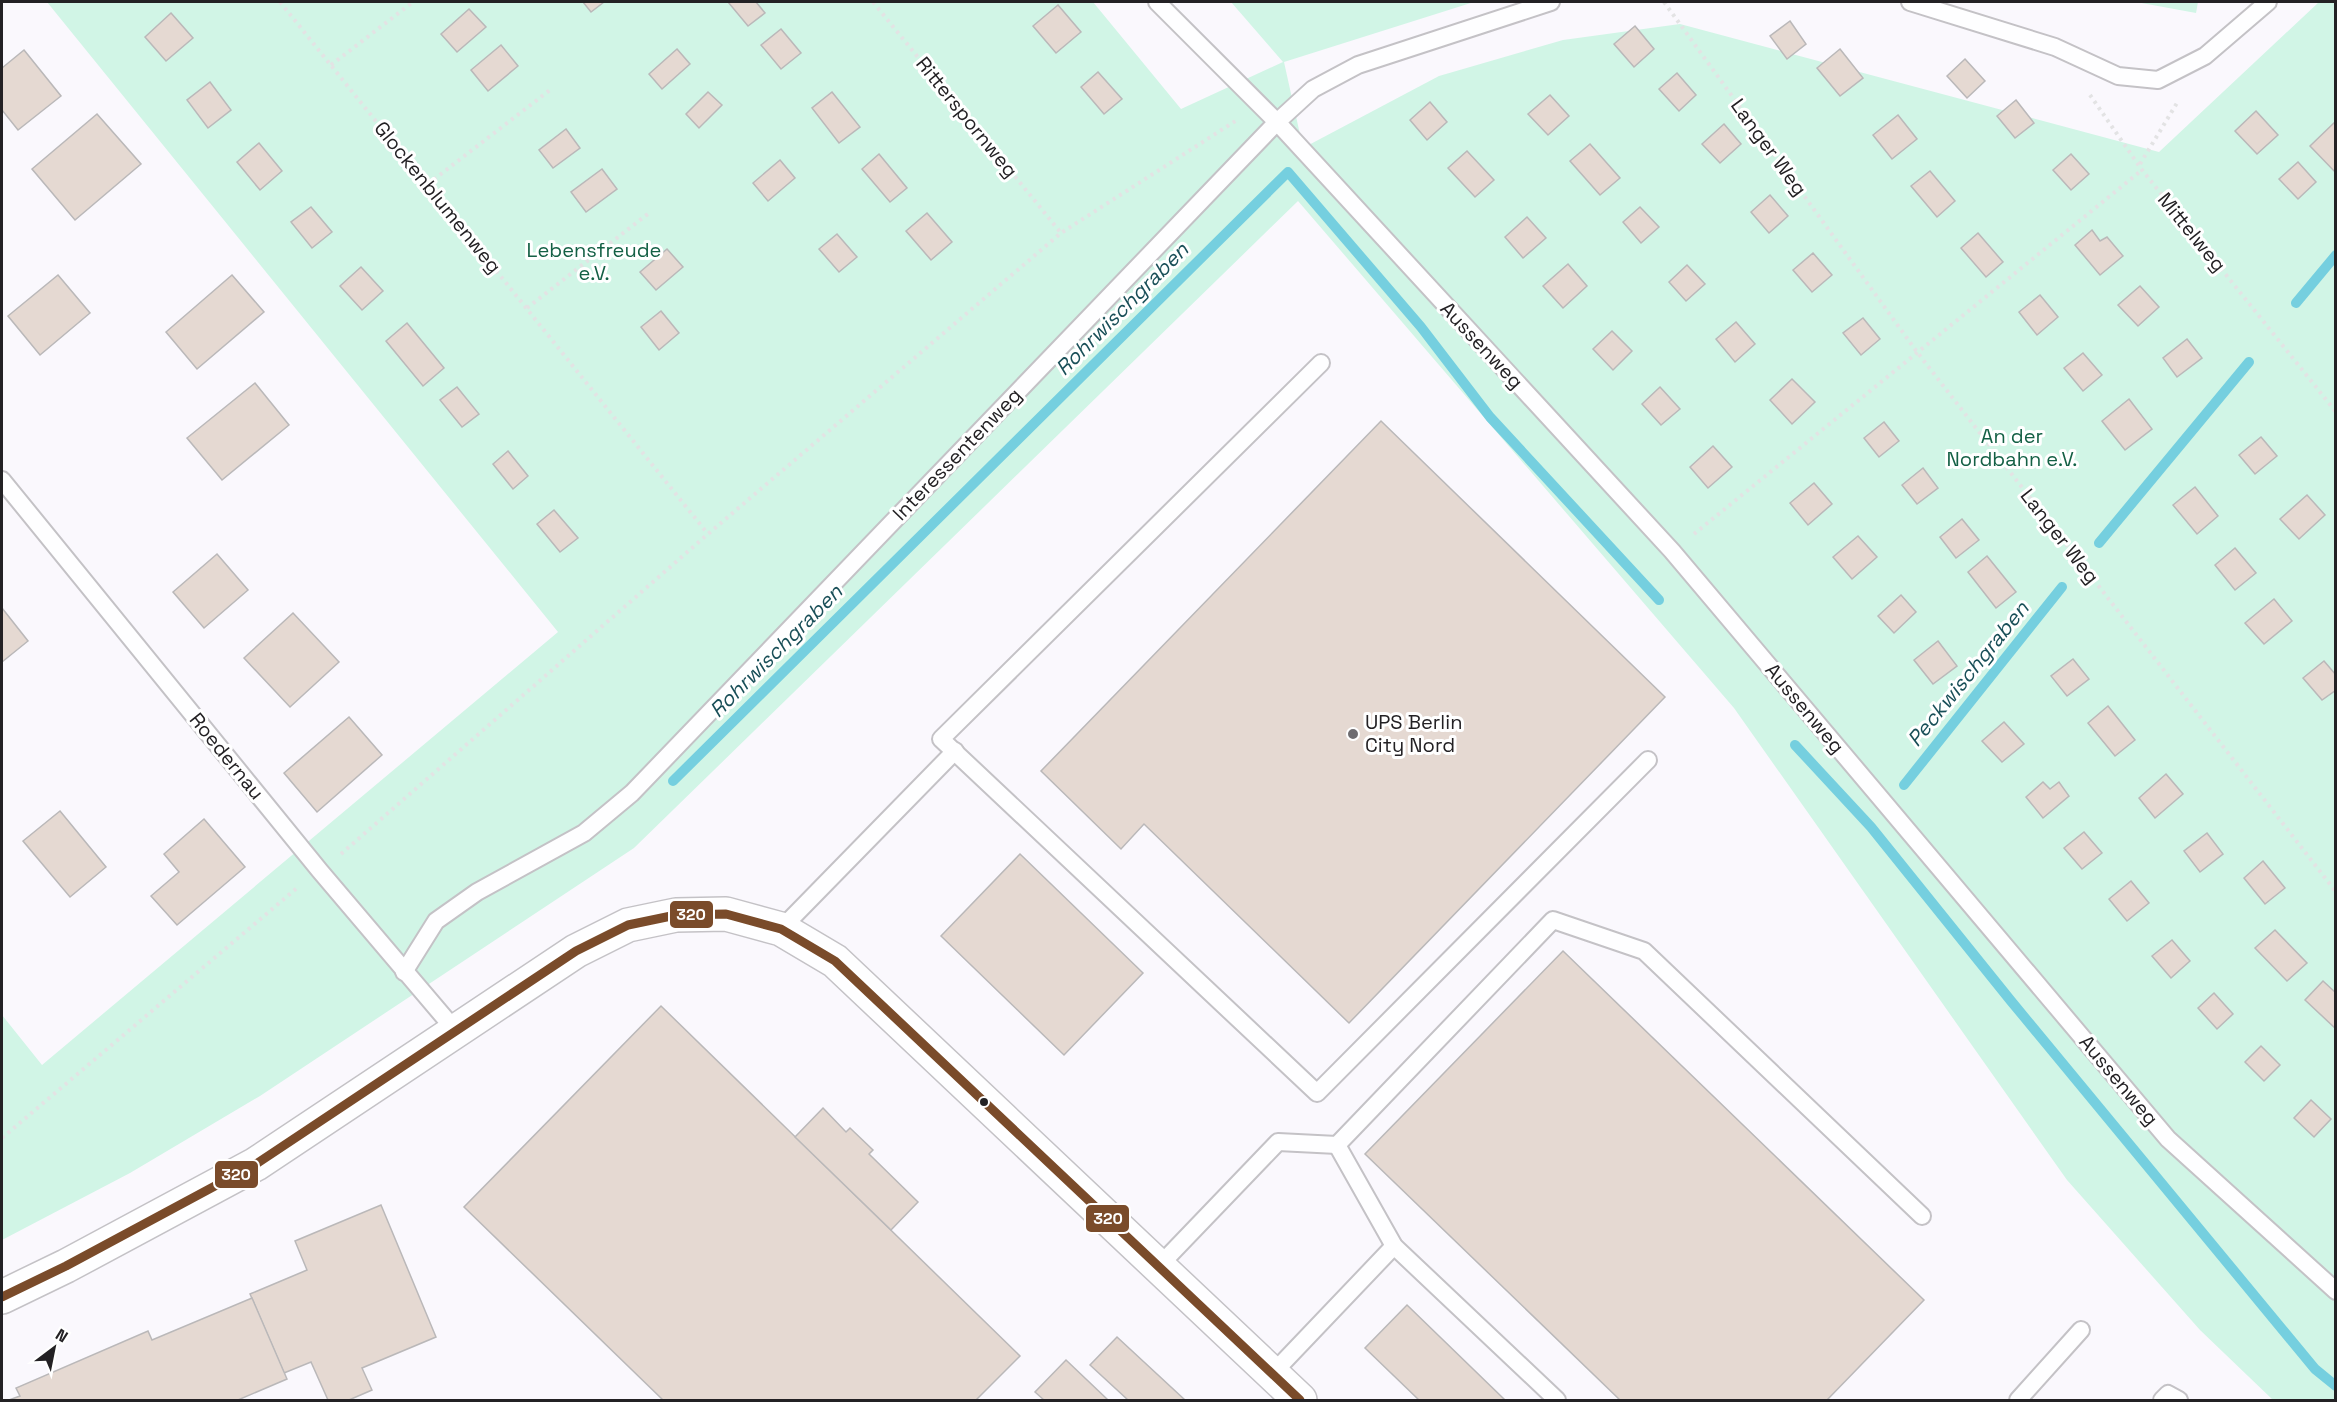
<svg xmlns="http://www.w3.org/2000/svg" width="2337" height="1402" font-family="'Space Grotesk',sans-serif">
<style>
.green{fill:#d1f5e6}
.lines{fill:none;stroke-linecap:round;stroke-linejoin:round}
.stream{stroke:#75cfdf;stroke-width:10}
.building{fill:#e5d9d2;stroke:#bab8b9;stroke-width:1.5}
.service-casing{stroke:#c4c2c6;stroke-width:20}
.minor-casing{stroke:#c4c2c6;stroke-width:36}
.path{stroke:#e3e3e4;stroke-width:4;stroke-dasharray:3 4.5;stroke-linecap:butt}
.service{stroke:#fefeff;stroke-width:16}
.minor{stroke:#fefeff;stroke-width:33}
.bus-1-casing{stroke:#fff;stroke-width:14}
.bus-1{stroke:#7a4b2a;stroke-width:9}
.poi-dot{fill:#6e6c70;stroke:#fff;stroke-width:2}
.bus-dot{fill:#232124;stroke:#fff;stroke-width:2}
.labels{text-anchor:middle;stroke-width:6;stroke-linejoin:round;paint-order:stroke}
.street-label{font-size:20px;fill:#232124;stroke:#fff}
.park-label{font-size:20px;fill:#146045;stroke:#fff}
.poi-label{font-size:20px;fill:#232124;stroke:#fff;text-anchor:start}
.water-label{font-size:21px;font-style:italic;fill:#194f58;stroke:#fff}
.line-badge{stroke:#fff;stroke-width:2}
.badge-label{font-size:16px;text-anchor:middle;font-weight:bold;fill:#fff}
</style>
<rect width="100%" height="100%" fill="#faf8fd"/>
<g class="green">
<polygon points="47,2 1093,2 1181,109 1283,62 1231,2 1474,2 1284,62 1303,148 1439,76 1563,40 1680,24 2159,152 2319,2 2335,2 2335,1400 2273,1400 2200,1330 2067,1180 1734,708 1298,201 634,848 260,1096 130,1173 2,1240 2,1015 42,1065 558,632"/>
<polygon points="2136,2 2198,2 2196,13"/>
</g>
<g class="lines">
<g class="stream">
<polyline points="2296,303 2336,255"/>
<polyline points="2099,543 2249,362"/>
<polyline points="1795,745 1871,827 2011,1001 2315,1369 2336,1386"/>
<polyline points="673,781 1288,172 1421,327 1490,417 1659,600"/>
<polyline points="1904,785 2062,587"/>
</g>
</g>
<g class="building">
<polygon points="583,2 604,2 591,12"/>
<polygon points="728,2 756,2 765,13 748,26"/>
<polygon points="1058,5 1081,32 1056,53 1033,26"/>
<polygon points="469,9 486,27 457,52 441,34"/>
<polygon points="171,13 193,38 166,61 145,37"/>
<polygon points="1790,21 1806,44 1787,59 1770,36"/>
<polygon points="1635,26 1654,49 1634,67 1614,44"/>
<polygon points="781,29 801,53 781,69 761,45"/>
<polygon points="501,45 518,66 488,91 471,70"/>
<polygon points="677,49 690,64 662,89 649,74"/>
<polygon points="1840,49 1863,78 1840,96 1817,68"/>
<polygon points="24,50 61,96 18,130 2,110 2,68"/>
<polygon points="1965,59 1985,81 1967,98 1947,76"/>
<polygon points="1098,72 1122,99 1104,114 1081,87"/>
<polygon points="1677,73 1696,95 1679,111 1659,89"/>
<polygon points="210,82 231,110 208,128 187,100"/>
<polygon points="708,92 722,105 699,128 686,114"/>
<polygon points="832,92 860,127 839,143 812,108"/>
<polygon points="1550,95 1569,116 1548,135 1528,114"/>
<polygon points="2016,100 2034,123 2015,138 1997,116"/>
<polygon points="1430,102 1447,122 1427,140 1410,120"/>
<polygon points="2256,111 2278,135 2257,154 2235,131"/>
<polygon points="97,114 141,164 75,220 32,169"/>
<polygon points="1898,115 1917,139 1892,159 1873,135"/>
<polygon points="2336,121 2336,173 2310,146"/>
<polygon points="1724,124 1741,144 1720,163 1702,144"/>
<polygon points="566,129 580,148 553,168 539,150"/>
<polygon points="259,143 282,171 260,190 237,162"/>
<polygon points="1590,144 1620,178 1600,195 1570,161"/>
<polygon points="1467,151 1494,180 1475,197 1448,168"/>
<polygon points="879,154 907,188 890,202 862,169"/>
<polygon points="2071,154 2089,174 2071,190 2053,170"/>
<polygon points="780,160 795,178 768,201 753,183"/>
<polygon points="2298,162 2316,182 2298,199 2279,179"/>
<polygon points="602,169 617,189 586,212 571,192"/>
<polygon points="1930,171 1955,201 1937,217 1911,186"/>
<polygon points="1770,195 1788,216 1769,233 1751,212"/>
<polygon points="311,207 332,232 312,248 291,222"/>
<polygon points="1640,207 1659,227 1641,243 1623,222"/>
<polygon points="927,213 952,242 931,260 906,231"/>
<polygon points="1527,217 1546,238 1523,258 1505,237"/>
<polygon points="2092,230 2100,241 2107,237 2123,256 2100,275 2075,245"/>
<polygon points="1978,233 2003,262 1986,277 1961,248"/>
<polygon points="837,234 857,257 839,272 819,249"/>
<polygon points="667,249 683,267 656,290 640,272"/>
<polygon points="1813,253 1832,275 1812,292 1793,270"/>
<polygon points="1568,264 1587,286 1563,308 1543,286"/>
<polygon points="1687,265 1705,284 1686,301 1669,282"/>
<polygon points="361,267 383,291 362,310 340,286"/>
<polygon points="58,275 90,313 40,355 8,316"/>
<polygon points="232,275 264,312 197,369 166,332"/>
<polygon points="2140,286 2159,307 2138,326 2118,305"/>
<polygon points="2040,295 2058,317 2037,335 2019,312"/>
<polygon points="661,311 679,333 659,350 641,327"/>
<polygon points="1863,318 1880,339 1861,355 1843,333"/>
<polygon points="1736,322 1755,344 1735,362 1716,339"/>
<polygon points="407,323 444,368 423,386 386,341"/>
<polygon points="1612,331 1632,351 1613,370 1593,349"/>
<polygon points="2187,339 2202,358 2177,377 2163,358"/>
<polygon points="2083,353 2102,375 2083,391 2064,368"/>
<polygon points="1792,379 1815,402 1792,424 1770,400"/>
<polygon points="255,383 289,425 222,480 187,438"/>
<polygon points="457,387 479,414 462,427 440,400"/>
<polygon points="1660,387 1680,409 1661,425 1642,404"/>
<polygon points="2129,399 2152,429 2125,450 2102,421"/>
<polygon points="1381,421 1665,697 1349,1023 1144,824 1121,849 1041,771"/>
<polygon points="1884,422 1899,441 1879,457 1864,438"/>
<polygon points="2261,437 2277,456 2255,474 2239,455"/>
<polygon points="1713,446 1732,467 1708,488 1690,467"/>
<polygon points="508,451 528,476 513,489 493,464"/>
<polygon points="1923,468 1938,488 1917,504 1902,485"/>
<polygon points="1814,483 1832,504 1808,525 1790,503"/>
<polygon points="2195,487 2218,516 2197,534 2173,505"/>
<polygon points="2307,495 2325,515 2299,539 2280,519"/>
<polygon points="554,510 578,538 560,552 537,524"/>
<polygon points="1962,519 1979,540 1956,558 1940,537"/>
<polygon points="1858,536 1877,557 1852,579 1833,557"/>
<polygon points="2235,548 2256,573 2235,590 2215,565"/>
<polygon points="217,554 248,590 204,628 173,592"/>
<polygon points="1987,556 2016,592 1996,608 1968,572"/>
<polygon points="1901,595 1916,612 1894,633 1878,616"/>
<polygon points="2274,599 2292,621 2264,644 2245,623"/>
<polygon points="2,608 28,641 2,662"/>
<polygon points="293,613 339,662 290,707 244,658"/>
<polygon points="1938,641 1957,666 1933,684 1914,660"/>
<polygon points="2073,659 2089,679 2067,696 2051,676"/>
<polygon points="2324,661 2336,675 2336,690 2322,700 2303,678"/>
<polygon points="2108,706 2135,740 2115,756 2088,723"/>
<polygon points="349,717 382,755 317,812 284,773"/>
<polygon points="2004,722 2024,744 2002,762 1982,741"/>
<polygon points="2166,774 2183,794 2155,818 2139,798"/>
<polygon points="2043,782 2050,789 2059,782 2069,796 2043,818 2026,797"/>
<polygon points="60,811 106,867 70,897 23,841"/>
<polygon points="204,819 245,867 177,925 151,896 179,872 164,854"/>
<polygon points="2084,832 2102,853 2082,869 2064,848"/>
<polygon points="2207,833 2223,854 2200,872 2184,851"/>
<polygon points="1020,854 1143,973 1064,1055 941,936"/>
<polygon points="2263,861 2285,888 2265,904 2244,878"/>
<polygon points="2131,881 2149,903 2127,921 2109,899"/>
<polygon points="2275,930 2307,963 2287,981 2255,948"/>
<polygon points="2172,940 2190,961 2171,978 2152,956"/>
<polygon points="1563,951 1924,1300 1827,1400 1620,1400 1365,1154"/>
<polygon points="2323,981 2336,993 2336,1029 2305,1000"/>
<polygon points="2214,993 2233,1014 2217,1029 2198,1008"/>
<polygon points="661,1006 1020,1356 976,1400 663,1400 464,1207"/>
<polygon points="2261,1046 2280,1065 2264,1081 2245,1062"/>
<polygon points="2311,1100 2331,1119 2314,1137 2294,1118"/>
<polygon points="823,1108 846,1132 850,1128 873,1150 869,1154 918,1202 891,1230 795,1137"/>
<polygon points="381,1205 436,1337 362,1368 372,1390 349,1400 328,1400 311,1362 284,1373 250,1294 307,1270 295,1241"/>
<polygon points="252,1298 287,1379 238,1400 9,1400 20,1396 16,1388 148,1331 152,1340"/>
<polygon points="1407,1305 1505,1400 1419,1400 1365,1348"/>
<polygon points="1117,1337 1185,1400 1128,1400 1090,1365"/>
<polygon points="1066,1360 1108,1400 1044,1400 1035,1392"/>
</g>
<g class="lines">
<g class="service-casing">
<g id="service">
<polyline points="1157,2 1277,122 1672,551 2168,1139 2336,1291"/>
<polyline points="1910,2 2055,47 2118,76 2158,80 2205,56 2268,2"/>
<polyline points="1321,363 941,739 1317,1093 1648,760"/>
<polyline points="2,480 320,871 455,1030"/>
<polyline points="781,929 955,751"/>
<polyline points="404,972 436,921 477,892 584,833 632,793 1277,122 1313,89 1358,65 1551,2"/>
<polyline points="1159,1266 1278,1142 1337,1145"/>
<polyline points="1272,1374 1394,1246"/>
<polyline points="1557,1400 1394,1246 1337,1145 1553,920 1644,951 1922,1216"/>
<polyline points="2018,1400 2081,1330"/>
<polyline points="2162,1400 2168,1394 2179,1400"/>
</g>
</g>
<g class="minor-casing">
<polyline id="minor" points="2,1297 66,1266 256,1164 576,951 628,925 676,915 726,914 781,929 835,961 1300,1400"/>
</g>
<g class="path">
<polyline points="280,2 708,534"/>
<polyline points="873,2 1061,233"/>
<polyline points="1664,2 1917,352 2336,892"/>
<polyline points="331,65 413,2"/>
<polyline points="2090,95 2142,170 2336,412"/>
<polyline points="2140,164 2177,103"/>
<polyline points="428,184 550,90"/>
<polyline points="527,308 649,213"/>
<polyline points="1694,534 2142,170"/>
<polyline points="341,854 708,534 1061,233 1237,120"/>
<polyline points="2,1138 297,888"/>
</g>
<use href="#service" class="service"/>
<use href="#minor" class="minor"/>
<g class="bus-1-casing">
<polyline id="bus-1" points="2,1297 66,1266 256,1164 576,951 628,925 676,915 726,914 781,929 835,961 1300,1400"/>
</g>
<use href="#bus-1" class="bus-1"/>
</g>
<circle class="poi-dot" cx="1353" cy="734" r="6"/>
<circle class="bus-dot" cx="984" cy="1102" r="5"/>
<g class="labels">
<g class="street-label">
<text transform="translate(967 117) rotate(51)" y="7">Ritterspornweg</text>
<text transform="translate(1769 147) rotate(54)" y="7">Langer Weg</text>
<text transform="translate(438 197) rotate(51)" y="7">Glockenblumenweg</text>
<text transform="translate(2192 232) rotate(51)" y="7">Mittelweg</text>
<text transform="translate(1482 345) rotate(47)" y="7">Aussenweg</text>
<text transform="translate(957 454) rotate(-46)" y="7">Interessentenweg</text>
<text transform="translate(2060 536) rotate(52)" y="7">Langer Weg</text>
<text transform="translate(1805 708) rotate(50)" y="7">Aussenweg</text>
<text transform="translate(227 756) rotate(51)" y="7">Roedernau</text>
<text transform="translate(2119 1080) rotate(50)" y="7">Aussenweg</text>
</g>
<g class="park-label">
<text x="594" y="257">Lebensfreude<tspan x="594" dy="23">e.V.</tspan></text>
<text x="2012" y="443">An der<tspan x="2012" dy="23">Nordbahn e.V.</tspan></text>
</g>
<g class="poi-label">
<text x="1365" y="729">UPS Berlin<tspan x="1365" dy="23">City Nord</tspan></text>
</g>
<g class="water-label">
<text transform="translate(1122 309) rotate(-45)" y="7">Rohrwischgraben</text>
<text transform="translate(776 651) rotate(-45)" y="7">Rohrwischgraben</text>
<text transform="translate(1968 674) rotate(-51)" y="7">Peckwischgraben</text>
</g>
</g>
<g class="line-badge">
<rect x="669" y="900" width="45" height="29" rx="6" fill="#7a4b2a"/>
<rect x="214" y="1160" width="45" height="29" rx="6" fill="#7a4b2a"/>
<rect x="1085" y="1204" width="45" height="29" rx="6" fill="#7a4b2a"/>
</g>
<g class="badge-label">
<text x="691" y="920">320</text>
<text x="236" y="1180">320</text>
<text x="1108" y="1224">320</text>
</g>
<rect width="2337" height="1402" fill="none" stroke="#232124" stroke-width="6"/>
<g transform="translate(54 1348) rotate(32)" stroke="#ffffff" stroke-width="4.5" paint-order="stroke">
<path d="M0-4.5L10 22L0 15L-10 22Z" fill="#232124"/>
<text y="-9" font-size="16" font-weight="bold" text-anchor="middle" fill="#232124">N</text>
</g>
</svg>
